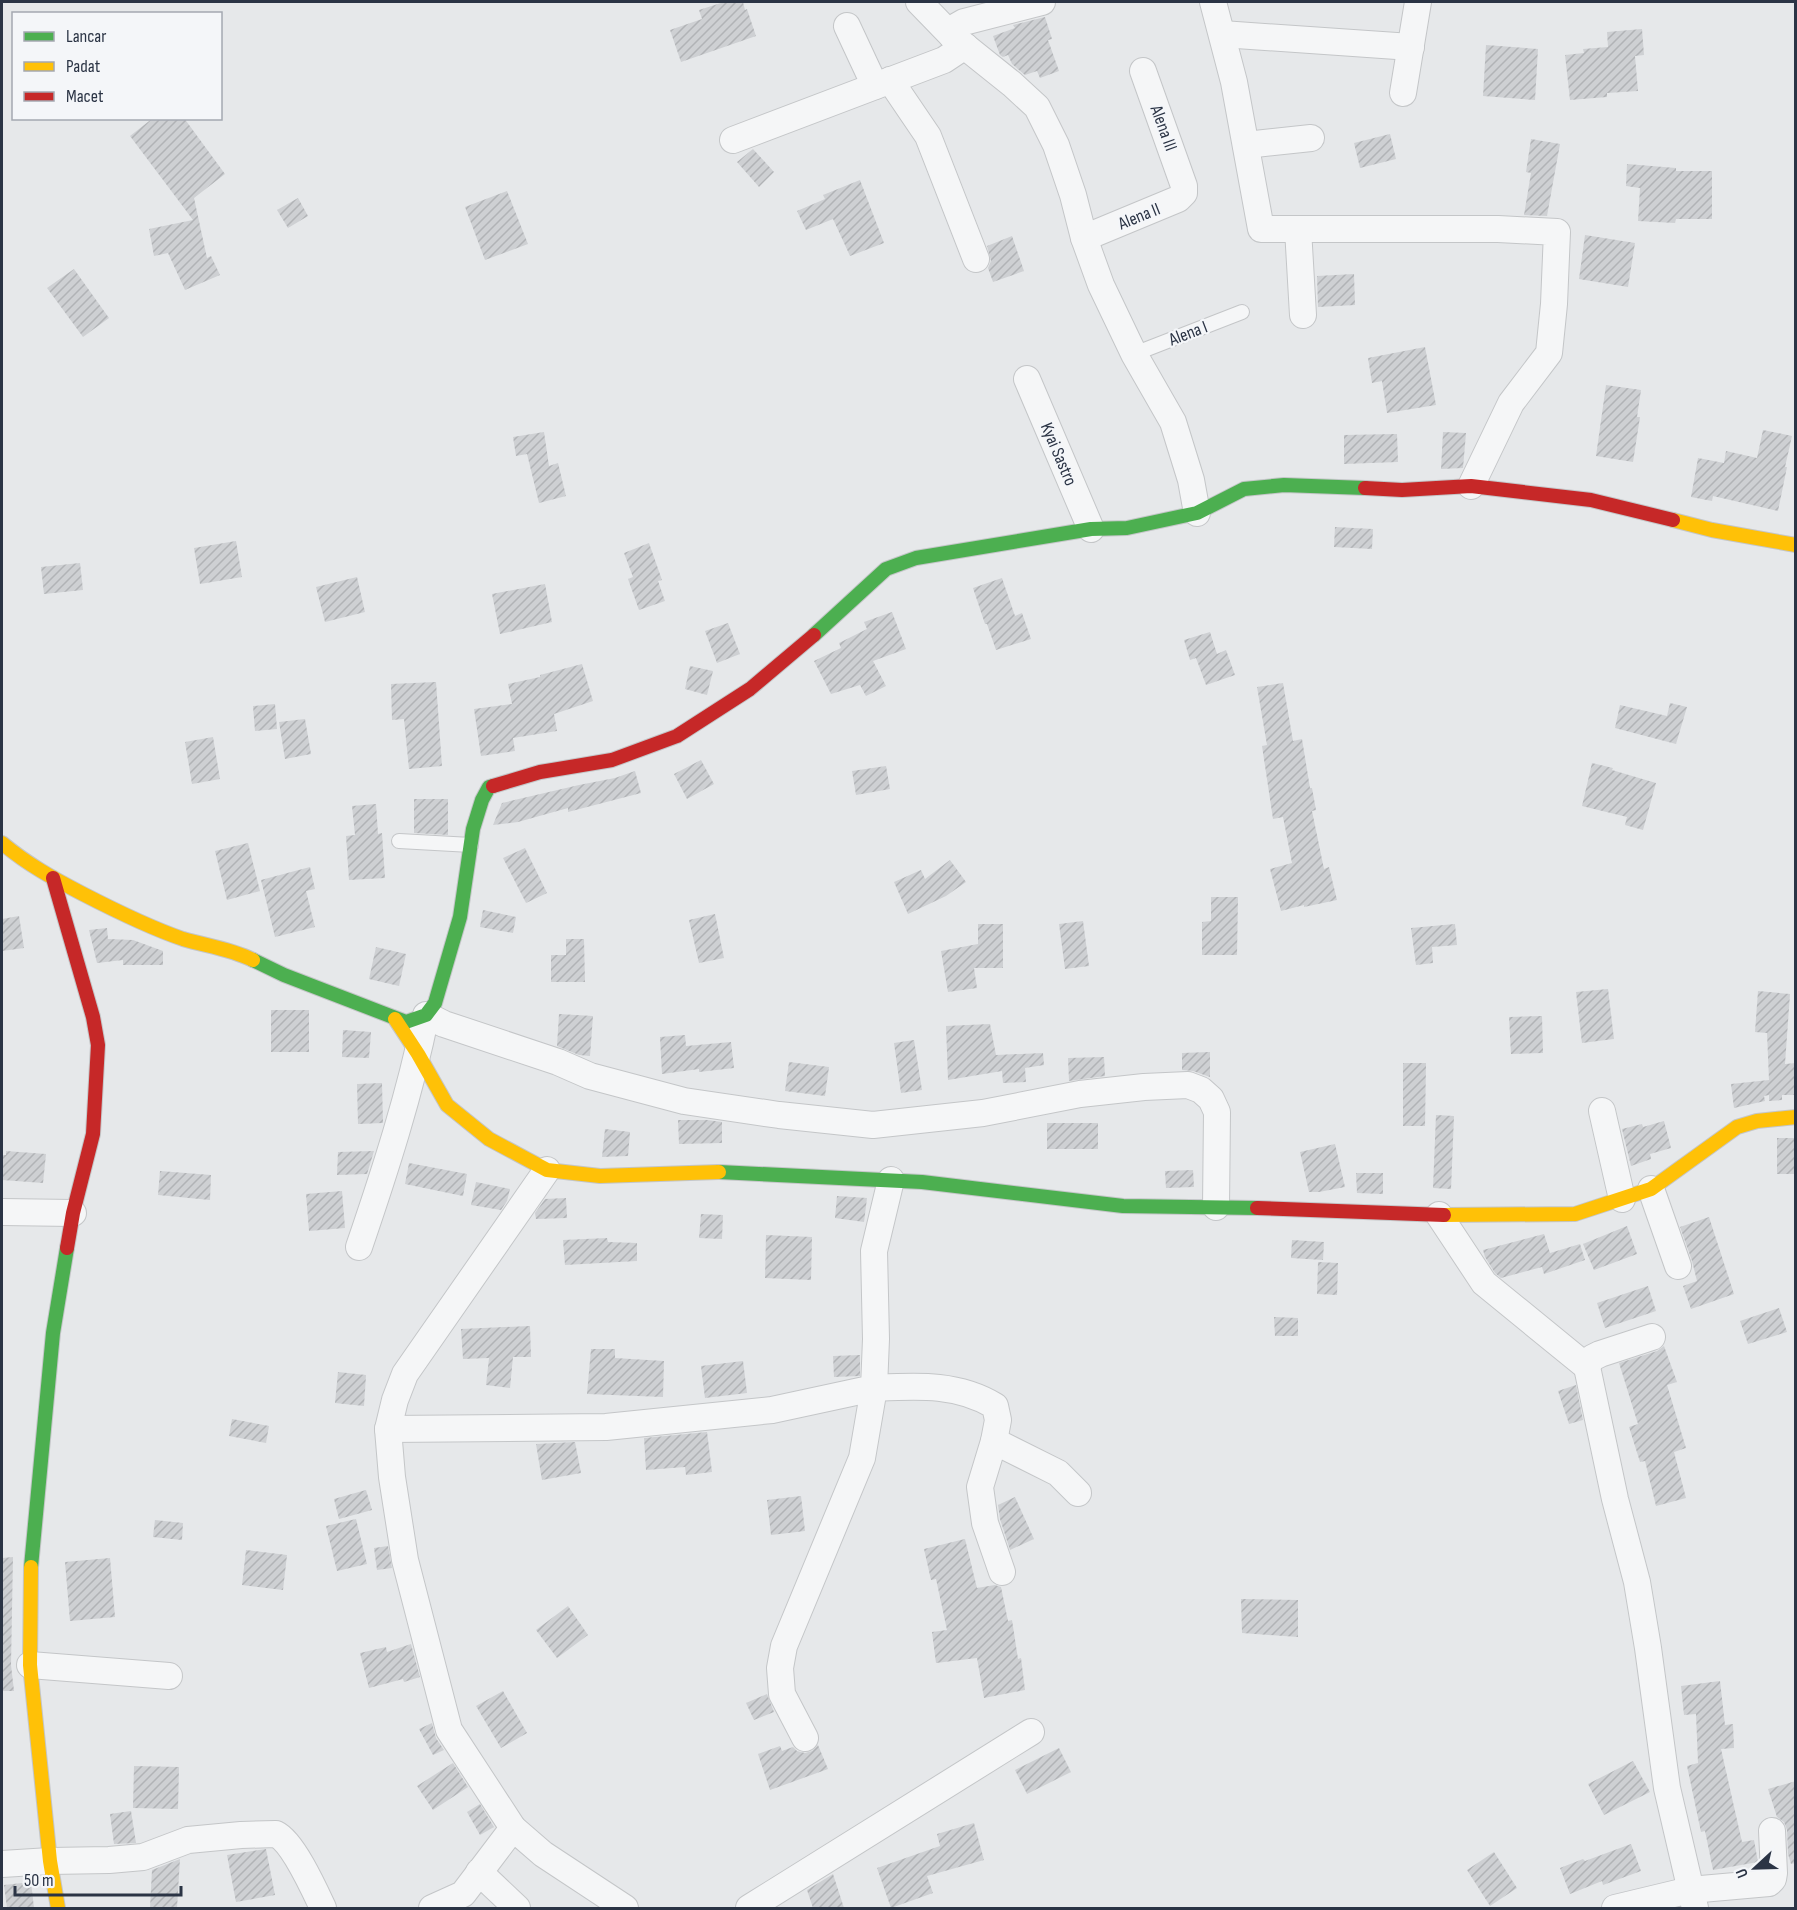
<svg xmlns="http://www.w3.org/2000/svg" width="1797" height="1910" font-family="'Sofia Sans Condensed',sans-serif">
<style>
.building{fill:url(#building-hatch)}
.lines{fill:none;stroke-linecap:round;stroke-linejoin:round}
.lane-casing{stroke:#c4c6c8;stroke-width:16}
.street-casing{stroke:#c4c6c8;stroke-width:28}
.fast-casing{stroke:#c4c6c8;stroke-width:16}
.slow-casing{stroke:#c4c6c8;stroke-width:16}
.jam-casing{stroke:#c4c6c8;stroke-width:16}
.lane{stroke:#f5f6f7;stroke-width:14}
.street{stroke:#f5f6f7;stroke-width:26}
.fast{stroke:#4caf50;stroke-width:14}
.slow{stroke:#ffc107;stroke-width:14}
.jam{stroke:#c62828;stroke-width:14}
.labels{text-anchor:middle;stroke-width:4.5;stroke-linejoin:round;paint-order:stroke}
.street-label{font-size:18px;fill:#2b3445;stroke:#f4f6f9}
</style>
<defs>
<pattern id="building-hatch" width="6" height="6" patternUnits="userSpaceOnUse" patternTransform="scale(1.5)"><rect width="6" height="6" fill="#ced0d3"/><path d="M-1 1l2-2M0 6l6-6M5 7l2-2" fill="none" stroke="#b1b3b6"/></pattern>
</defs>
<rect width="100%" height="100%" fill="#e6e8ea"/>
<g class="building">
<polygon points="724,2 743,2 745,10 747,9 756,36 681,62 670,30 702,19 699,10"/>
<polygon points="1045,17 1052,39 1048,40 1059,71 1040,78 1037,71 1025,75 1012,64 1008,55 1003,57 1000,55 993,36 1015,28 1013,25"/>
<polygon points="1642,29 1644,55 1635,56 1638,91 1607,93 1607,97 1570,100 1565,55 1584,53 1583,49 1608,47 1607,32"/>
<polygon points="1486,45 1538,49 1535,100 1483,96"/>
<polygon points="153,118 184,118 225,174 194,198 207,258 211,256 220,275 185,290 168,253 154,256 149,229 193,220 130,136"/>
<polygon points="1390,134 1396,159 1360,168 1354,143"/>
<polygon points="1531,139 1560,144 1547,216 1524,215 1531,173 1526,172"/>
<polygon points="753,149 774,172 759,187 737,162"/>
<polygon points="1627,164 1676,168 1676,171 1712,171 1712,219 1676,219 1675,223 1638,221 1640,188 1626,186"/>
<polygon points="860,180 884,243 850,256 833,219 806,230 797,211 825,199 823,195"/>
<polygon points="507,191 528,244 485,260 465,207"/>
<polygon points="298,198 308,216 288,228 277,210"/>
<polygon points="1585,235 1635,243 1628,287 1579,279"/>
<polygon points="1012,236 1024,271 993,282 988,268 991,261 987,246"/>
<polygon points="74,269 109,318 83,337 47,288"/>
<polygon points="1354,274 1355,305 1318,307 1317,276"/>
<polygon points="1425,347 1436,405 1387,413 1382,381 1372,383 1368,358"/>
<polygon points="1606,385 1641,390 1637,417 1640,417 1633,462 1596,456"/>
<polygon points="1763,430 1792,436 1785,467 1787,467 1778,511 1713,496 1712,501 1691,497 1698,458 1724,463 1726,451 1757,458"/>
<polygon points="544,432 549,466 558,463 566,496 539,503 527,454 516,456 513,437"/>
<polygon points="1443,432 1466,433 1463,468 1441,469"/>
<polygon points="1397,434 1398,462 1344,464 1344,435"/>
<polygon points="1335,527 1373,529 1372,549 1334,547"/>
<polygon points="236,541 242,577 200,584 194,548"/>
<polygon points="649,543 662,580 658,581 665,601 639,610 628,579 633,577 624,553"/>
<polygon points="80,563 83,590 44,594 41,567"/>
<polygon points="357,577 365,612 325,622 316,587"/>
<polygon points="1002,578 1015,616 1022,613 1031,639 996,650 987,624 985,624 973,588"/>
<polygon points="545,584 552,622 500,634 492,594"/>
<polygon points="892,612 906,649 873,661 886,686 866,696 860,685 831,694 814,661 841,648 839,643 867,629 864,622"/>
<polygon points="728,623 740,654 717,663 705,631"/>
<polygon points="1210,632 1217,654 1226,650 1235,675 1206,685 1196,658 1190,660 1184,640"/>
<polygon points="582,664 593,701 554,714 557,731 513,738 515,751 481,756 474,709 512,704 508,684 540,677 540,675"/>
<polygon points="690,666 713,671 707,695 685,689"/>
<polygon points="436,682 442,766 409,769 404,719 392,720 391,684"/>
<polygon points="1283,683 1293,741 1302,739 1310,788 1312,788 1316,810 1312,811 1324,869 1329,867 1337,900 1304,907 1304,905 1281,911 1270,869 1292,863 1283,817 1273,819 1262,746 1267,745 1257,687"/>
<polygon points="1670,703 1687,707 1676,744 1615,728 1620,705 1667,716"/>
<polygon points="275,704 277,729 255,731 253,706"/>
<polygon points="305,719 311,754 285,759 279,722"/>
<polygon points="213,737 220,779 192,784 185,742"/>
<polygon points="701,760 714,784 687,799 674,774"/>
<polygon points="1592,763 1613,768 1612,770 1656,783 1643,830 1625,825 1627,817 1582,806"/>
<polygon points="886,766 890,789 856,795 852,771"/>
<polygon points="635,771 641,793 568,812 568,808 518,822 493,825 502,803 579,785 615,778"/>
<polygon points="414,799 448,799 448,835 414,833"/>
<polygon points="376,804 378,834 382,833 385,878 349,880 346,836 355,835 352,806"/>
<polygon points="248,843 260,891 227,900 215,851"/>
<polygon points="525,848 547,893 526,903 503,858"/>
<polygon points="950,860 966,882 946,896 908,914 894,882 921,870 925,879"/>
<polygon points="310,867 315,889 306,891 315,927 275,937 261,880"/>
<polygon points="1211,897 1238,897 1237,955 1202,955 1202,922 1211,921"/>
<polygon points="483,910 516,917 513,933 480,927"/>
<polygon points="715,914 724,958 699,963 689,920"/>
<polygon points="19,916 24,948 2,951 2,919"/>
<polygon points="1083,921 1089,966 1065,969 1059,924"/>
<polygon points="978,924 1003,924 1003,968 974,968 977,988 948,992 941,951 978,944"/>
<polygon points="1455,924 1457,945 1432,947 1433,963 1416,965 1411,928"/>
<polygon points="107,928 108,939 133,940 163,951 163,965 123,965 123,960 97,963 89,930"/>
<polygon points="566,939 584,939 585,982 551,982 551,955 566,955"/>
<polygon points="376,947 406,954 399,986 369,979"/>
<polygon points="1608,989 1614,1039 1582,1043 1576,992"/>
<polygon points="1758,991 1790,994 1785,1064 1796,1063 1796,1095 1782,1095 1782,1100 1769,1101 1769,1095 1764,1096 1765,1101 1734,1108 1731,1084 1769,1080 1767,1033 1755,1032"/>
<rect x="271" y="1010" width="38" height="42"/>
<polygon points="559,1014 593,1016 590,1056 579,1055 557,1046"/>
<polygon points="1542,1016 1543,1053 1511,1054 1509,1017"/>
<polygon points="990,1024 996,1055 1043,1053 1044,1065 1025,1068 1026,1082 1003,1083 1002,1071 948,1080 946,1026"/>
<polygon points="343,1030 371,1032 369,1058 342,1057"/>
<polygon points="685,1035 686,1046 731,1042 734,1068 699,1072 699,1069 662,1074 660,1037"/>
<polygon points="914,1040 922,1090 901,1093 894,1043"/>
<polygon points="1210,1052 1210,1077 1193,1071 1182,1070 1182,1053"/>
<polygon points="1104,1057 1105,1076 1069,1081 1068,1058"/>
<polygon points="789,1062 829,1067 825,1096 785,1091"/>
<polygon points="1403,1063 1426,1063 1425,1126 1403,1126"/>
<polygon points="382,1083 383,1123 358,1124 357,1084"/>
<polygon points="1436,1115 1454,1116 1451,1189 1433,1188"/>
<polygon points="678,1120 707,1120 722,1122 722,1143 679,1144"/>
<polygon points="1664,1121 1671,1148 1650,1154 1651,1159 1631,1166 1622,1129 1642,1124 1643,1127"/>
<rect x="1047" y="1123" width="51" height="26"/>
<polygon points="605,1129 630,1132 628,1156 602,1157"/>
<rect x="1777" y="1138" width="19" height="36"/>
<polygon points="1335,1144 1345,1187 1319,1192 1309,1192 1300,1152"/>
<polygon points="6,1151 46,1154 43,1183 2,1180 2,1155 6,1155"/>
<polygon points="374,1151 367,1174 337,1175 338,1152"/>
<polygon points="409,1163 467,1174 463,1196 405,1184"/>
<polygon points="1193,1170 1194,1187 1166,1188 1165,1171"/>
<polygon points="160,1171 211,1175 210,1200 158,1195"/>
<polygon points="1356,1173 1383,1173 1383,1194 1357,1193"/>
<polygon points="476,1182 510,1189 507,1201 501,1210 471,1205"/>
<polygon points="342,1191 345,1228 309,1231 306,1194"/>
<polygon points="837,1196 867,1198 864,1222 835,1218"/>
<polygon points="566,1198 567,1218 536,1219 535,1213 545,1199"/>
<polygon points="701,1214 723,1215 722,1239 699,1238"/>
<polygon points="1709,1217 1734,1294 1691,1309 1683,1286 1697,1281 1692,1261 1680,1227"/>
<polygon points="1627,1226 1637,1254 1594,1270 1583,1244"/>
<polygon points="1544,1234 1550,1253 1580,1244 1585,1260 1544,1274 1542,1267 1501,1278 1495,1273 1485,1257 1483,1250"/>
<polygon points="766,1235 812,1237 811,1280 765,1278"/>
<polygon points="607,1238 608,1242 637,1243 637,1261 565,1265 563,1240"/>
<polygon points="1292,1240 1324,1242 1323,1260 1291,1258"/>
<polygon points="1318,1262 1338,1263 1337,1295 1317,1294"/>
<polygon points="1648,1286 1656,1311 1605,1328 1597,1303"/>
<polygon points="1779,1308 1787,1332 1748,1344 1740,1321"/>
<polygon points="1274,1317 1298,1318 1298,1336 1275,1336"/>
<polygon points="530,1326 531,1357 513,1357 510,1388 486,1385 489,1358 463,1359 461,1329"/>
<polygon points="1664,1346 1677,1382 1667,1385 1686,1448 1674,1452 1686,1498 1656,1506 1645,1461 1640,1462 1629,1427 1638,1424 1619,1363 1657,1351"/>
<polygon points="591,1349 615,1349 615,1358 664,1361 663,1397 587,1394"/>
<polygon points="860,1355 860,1376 834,1377 833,1356"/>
<polygon points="743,1361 747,1393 705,1398 701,1366"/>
<polygon points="338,1372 366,1375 364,1406 335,1403"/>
<polygon points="1576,1385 1583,1420 1569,1424 1558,1391"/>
<polygon points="232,1419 269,1426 266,1443 229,1436"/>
<polygon points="707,1432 712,1472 686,1475 685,1467 646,1470 644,1438"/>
<polygon points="575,1442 581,1473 542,1480 536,1444"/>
<polygon points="366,1490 372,1510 339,1519 334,1499"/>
<polygon points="801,1496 805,1531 771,1535 767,1500"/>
<polygon points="1015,1497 1034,1539 1010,1550 1000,1519 998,1505"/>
<polygon points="356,1519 367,1564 337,1571 326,1526"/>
<polygon points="155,1520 183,1523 182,1540 153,1537"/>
<polygon points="965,1539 977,1588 995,1585 1001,1587 1008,1621 1012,1620 1018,1659 1021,1658 1025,1690 984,1698 977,1658 936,1663 932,1632 947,1630 936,1579 931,1580 924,1549"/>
<polygon points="388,1546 392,1568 377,1570 374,1548"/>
<polygon points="246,1550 287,1555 283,1590 242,1585"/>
<polygon points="13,1557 11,1665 14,1691 2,1691 2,1558"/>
<polygon points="110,1558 115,1617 70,1621 65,1562"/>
<polygon points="1241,1599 1298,1600 1298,1637 1242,1633"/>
<polygon points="568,1606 588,1635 557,1658 536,1630"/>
<polygon points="411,1644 420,1677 404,1682 403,1679 369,1688 360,1653 386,1647 387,1652"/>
<polygon points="1720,1681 1725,1725 1733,1724 1734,1748 1721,1749 1742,1842 1754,1840 1758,1862 1713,1870 1705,1831 1701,1832 1687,1766 1698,1763 1696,1714 1684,1715 1681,1686"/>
<polygon points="503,1691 527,1733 501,1748 476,1706"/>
<polygon points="767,1694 774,1712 754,1720 746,1703"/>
<polygon points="432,1723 436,1738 444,1750 433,1755 419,1729"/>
<polygon points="818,1745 828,1769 770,1790 758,1754 780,1746 782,1751 793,1747 797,1751 805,1753 812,1751"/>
<polygon points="1059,1748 1071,1772 1027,1794 1015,1770"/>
<polygon points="1633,1761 1650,1792 1604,1815 1588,1784"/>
<polygon points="453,1763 468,1787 433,1810 417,1786"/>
<polygon points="134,1766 179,1767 178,1809 133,1808"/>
<polygon points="1796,1781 1796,1863 1791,1864 1788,1854 1787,1830 1784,1822 1777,1817 1768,1789"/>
<polygon points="480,1804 494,1827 480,1835 467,1812"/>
<polygon points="131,1811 136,1843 114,1844 110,1814"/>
<polygon points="974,1823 984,1860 927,1876 933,1893 891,1908 877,1868 940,1846 937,1834"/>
<polygon points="1631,1844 1641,1871 1603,1885 1602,1881 1570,1894 1560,1868 1583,1859 1585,1861"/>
<polygon points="266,1849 275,1895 236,1902 227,1855"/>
<polygon points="1494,1852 1517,1888 1490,1906 1467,1870"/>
<polygon points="180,1859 177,1908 150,1908 152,1870"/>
<polygon points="833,1874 844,1908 813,1908 807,1890"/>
<polygon points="31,1882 34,1908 7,1908 4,1885"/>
</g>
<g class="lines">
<g class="lane-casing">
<g id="lane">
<polyline points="1134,354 1242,312"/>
<polyline points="399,841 471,845"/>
</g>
</g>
<g class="street-casing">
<g id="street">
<polyline points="919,2 952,36 1012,84 1037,107 1056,145 1073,195 1084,238 1101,285 1134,354 1173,422 1191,480 1197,513"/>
<polyline points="1213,2 1234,82 1261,229 1498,229 1557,232 1554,304 1549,353 1511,403 1471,486"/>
<polyline points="847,26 875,86"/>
<polyline points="1222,34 1411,47"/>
<polyline points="952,36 957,26 964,22 1042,2"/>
<polyline points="890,80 928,136 976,259"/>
<polyline points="1403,93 1418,2"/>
<polyline points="733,140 944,60 965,46"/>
<polyline points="1246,145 1311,138"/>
<polyline points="1298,229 1303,315"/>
<polyline points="1084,238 1178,199 1184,193 1184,186 1143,71"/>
<polyline points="1027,379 1091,529"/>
<polyline points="1602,1111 1622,1199"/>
<polyline points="547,1170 405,1374 395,1400 388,1429 392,1477 405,1560 449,1730 513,1828 543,1854 625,1908"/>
<polyline points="1651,1189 1678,1266"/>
<polyline points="2,1212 73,1213"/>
<polyline points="1439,1215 1484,1283 1587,1367"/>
<path d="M359,1247c26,-76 51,-153 67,-232l18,9 114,38 32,14 94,25 95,14 94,10 110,-12 97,-19 64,-7 44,-2 13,5 10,9 6,13 -1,95"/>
<polyline points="1652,1337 1600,1354 1592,1358 1587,1367 1615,1499 1637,1582 1648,1648 1667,1788 1695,1908"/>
<polyline points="388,1429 606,1427 772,1410 874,1388 876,1339 874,1251 891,1180"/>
<polyline points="994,1441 1058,1473 1078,1493"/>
<polyline points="30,1665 169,1676"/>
<path d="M805,1738l-23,-44 -2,-26 4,-22 78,-188 12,-70c43,-2 83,-5 121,18l3,14 -4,21 -14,46 5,36 17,49"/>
<path d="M2,1864l48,-3 59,-1 34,-3 45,-17 53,-5 35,-1c17,8 39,57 47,74"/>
<polyline points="479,1872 517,1908"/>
<polyline points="432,1908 463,1894 513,1828"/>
<polyline points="749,1908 1031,1732"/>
<polyline points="1615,1908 1690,1890 1769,1883 1773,1879 1774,1873 1772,1831"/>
</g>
</g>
<g class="fast-casing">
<g id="fast">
<polyline points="814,635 886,569 916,558 1091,529 1127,528 1197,513 1244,489 1284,485 1365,488"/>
<polyline points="253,960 284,975 406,1022 426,1015 435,1003 460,917 473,829 482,800 489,787 493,786"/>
<polyline points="719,1172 922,1182 1123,1206 1257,1208"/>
<polyline points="31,1567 53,1333 67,1248"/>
</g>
</g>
<g class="slow-casing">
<g id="slow">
<polyline points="1673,520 1712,530 1796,545"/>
<path d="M2,843c25,21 52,36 81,51 33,17 65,33 100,45 24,7 48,10 70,21"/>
<polyline points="395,1019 418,1054 447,1105 489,1139 547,1170 600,1176 719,1172"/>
<polyline points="1444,1215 1575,1214 1651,1189 1737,1127 1757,1121 1796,1117"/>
<polyline points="31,1567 30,1665 50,1861 58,1908"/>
</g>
</g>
<g class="jam-casing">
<g id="jam">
<polyline points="1365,488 1402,490 1471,486 1591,500 1673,520"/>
<polyline points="493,786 540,772 612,760 677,736 750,689 814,635"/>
<polyline points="53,878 93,1017 98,1045 93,1134 73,1213 67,1248"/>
<polyline points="1257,1208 1444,1215"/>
</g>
</g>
<use href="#lane" class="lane"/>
<use href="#street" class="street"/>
<use href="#fast" class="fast"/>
<use href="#slow" class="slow"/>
<use href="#jam" class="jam"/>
</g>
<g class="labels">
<g class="street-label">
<text transform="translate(1164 128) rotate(70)" y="6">Alena III</text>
<text transform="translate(1139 216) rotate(-22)" y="6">Alena II</text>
<text transform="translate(1188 333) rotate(-21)" y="6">Alena I</text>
<text transform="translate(1059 454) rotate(67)" y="6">Kyai Sastro</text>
</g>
</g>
<rect width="1797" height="1910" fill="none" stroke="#2b3445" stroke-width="6"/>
<rect x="12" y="12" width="210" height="108" fill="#f4f6f9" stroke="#a4a8b1" stroke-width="1.5"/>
<rect x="24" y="32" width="30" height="9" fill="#4caf50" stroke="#a4a8b1" stroke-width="1.5"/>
<text x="66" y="42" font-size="18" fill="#2b3445">Lancar</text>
<rect x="24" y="62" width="30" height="9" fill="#ffc107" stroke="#a4a8b1" stroke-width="1.5"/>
<text x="66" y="72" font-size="18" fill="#2b3445">Padat</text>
<rect x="24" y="92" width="30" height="9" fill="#c62828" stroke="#a4a8b1" stroke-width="1.5"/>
<text x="66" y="102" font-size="18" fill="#2b3445">Macet</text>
<g transform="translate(1755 1868) rotate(248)" stroke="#f4f6f9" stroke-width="4.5" paint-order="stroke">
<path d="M0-4.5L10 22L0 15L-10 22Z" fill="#2b3445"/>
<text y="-9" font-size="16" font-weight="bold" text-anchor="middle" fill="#2b3445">U</text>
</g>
<path d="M15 1886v9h166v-9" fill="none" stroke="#2b3445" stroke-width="3"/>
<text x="24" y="1886" font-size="18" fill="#2b3445" stroke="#f4f6f9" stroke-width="4.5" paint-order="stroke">50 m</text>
</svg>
